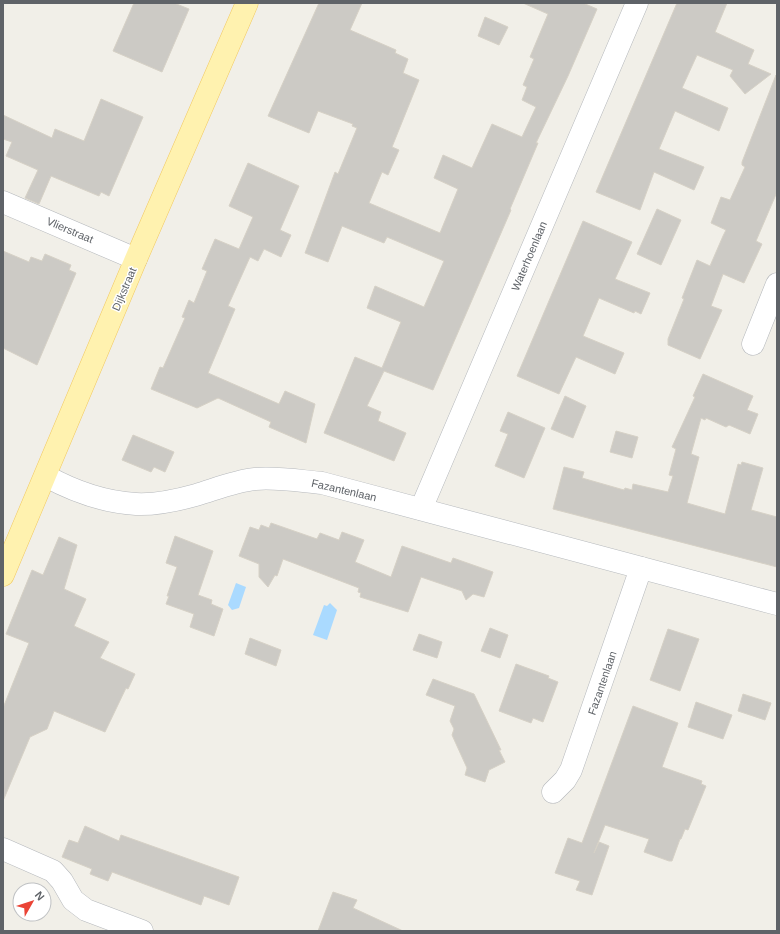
<svg xmlns="http://www.w3.org/2000/svg" width="780" height="934" font-family="Helvetica,sans-serif">
<style>
.water{fill:#aadaff}
.building{fill:#cccac5;stroke:#d6d1c6}
.lines{fill:none;stroke-linecap:round;stroke-linejoin:round}
.minor-casing{stroke:#b5b8bc;stroke-width:23}
.major-casing{stroke:#f2c960;stroke-width:23}
.minor{stroke:#fff;stroke-width:22}
.major{stroke:#fff2af;stroke-width:22}
.labels{text-anchor:middle;stroke-width:3;stroke-linejoin:round;paint-order:stroke}
.street-label{font-size:11px;fill:#5f6368;stroke:#fff}
</style>
<rect width="100%" height="100%" fill="#f1efe8"/>
<g class="water">
<polygon points="236,583 246,587 239,608 232,610 228,605"/>
<polygon points="330,603 337,610 327,640 313,635 324,605 327,606"/>
</g>
<g class="building">
<polygon points="134,3 174,3 189,9 162,72 113,51"/>
<polygon points="319,3 362,3 350,30 396,50 395,53 408,59 403,73 419,80 392,147 399,150 388,175 382,172 369,203 440,233 458,189 434,178 443,155 472,168 492,124 522,137 536,107 522,100 527,87 523,85 534,59 530,57 548,14 523,3 583,3 597,9 568,76 536,143 538,143 510,209 511,210 433,390 384,371 367,406 381,412 378,421 406,433 394,461 324,433 355,357 382,368 401,322 367,308 375,286 424,307 444,261 387,237 384,243 342,226 328,262 305,253 335,172 338,174 357,128 352,126 353,124 318,111 309,133 268,116"/>
<polygon points="677,3 727,3 715,32 754,50 748,64 771,74 745,94 730,76 733,70 697,55 682,88 728,108 719,131 675,111 659,149 704,167 694,190 654,172 640,210 596,192"/>
<polygon points="485,17 508,27 499,45 478,36"/>
<polygon points="776,75 777,192 756,241 762,244 744,283 723,274 711,306 722,310 700,359 668,345 668,339 684,299 682,298 697,260 710,266 723,236 726,230 711,223 721,197 730,200 745,167 742,165 742,162"/>
<polygon points="101,99 143,117 109,196 101,192 99,196 51,176 39,204 25,198 38,170 6,156 12,142 3,139 3,115 52,138 55,129 84,141"/>
<polygon points="248,163 299,186 280,230 291,235 281,257 264,249 258,261 250,257 228,306 235,309 208,373 279,404 285,391 315,404 306,443 269,427 271,422 218,398 197,408 151,389 160,367 163,368 185,318 182,317 189,300 194,303 207,271 202,269 215,239 239,249 253,217 229,206"/>
<polygon points="657,209 681,220 661,265 637,254"/>
<polygon points="583,221 632,242 615,279 650,293 641,314 635,311 634,313 599,298 583,336 624,353 615,374 576,357 559,394 517,376"/>
<polygon points="3,251 29,262 31,257 42,261 45,254 71,265 69,270 76,273 37,365 3,348"/>
<polygon points="703,374 753,396 747,410 758,414 750,434 729,425 726,427 706,418 705,420 701,418 691,454 699,457 687,503 725,514 738,464 741,465 742,462 763,468 751,510 777,517 777,567 553,509 564,467 584,472 582,478 624,490 625,488 632,490 633,484 668,492 673,476 669,475 676,449 672,447 695,397 693,396"/>
<polygon points="565,396 586,406 573,438 551,429"/>
<polygon points="508,412 545,428 524,478 495,466 508,434 500,431"/>
<polygon points="616,431 638,437 632,458 610,452"/>
<polygon points="133,435 174,452 165,472 154,467 151,472 122,460"/>
<polygon points="271,523 317,539 320,533 339,540 342,532 364,540 355,562 391,577 402,546 451,563 453,558 493,572 484,597 473,594 466,600 462,591 421,577 408,612 360,597 361,593 358,592 359,588 283,559 277,576 275,575 268,587 259,577 259,564 239,556 250,527 259,530 261,525 269,528"/>
<polygon points="175,536 213,551 198,595 212,600 211,604 223,609 214,636 190,627 194,614 166,604 169,596 167,596 177,567 166,563"/>
<polygon points="59,537 77,545 64,589 86,599 74,626 109,642 100,658 135,674 128,689 126,688 105,732 54,711 47,729 30,737 3,801 3,708 29,643 6,634 32,570 43,575"/>
<polygon points="490,628 508,635 500,658 481,651"/>
<polygon points="668,629 699,639 680,691 650,680"/>
<polygon points="419,634 442,642 437,658 413,650"/>
<polygon points="250,638 281,650 276,666 245,654"/>
<polygon points="516,664 549,676 548,678 558,682 543,722 533,718 531,723 499,711"/>
<polygon points="433,679 474,694 501,750 499,750 505,762 489,770 485,782 465,775 467,768 452,735 454,729 450,721 455,706 426,695"/>
<polygon points="743,694 771,703 765,720 738,711"/>
<polygon points="696,702 732,715 723,739 688,727"/>
<polygon points="633,706 678,723 662,767 702,781 701,784 706,786 688,830 685,829 681,839 680,839 672,861 669,861 644,852 649,839 605,825 594,853 599,842 609,846 592,895 576,890 580,881 555,873 568,838 582,843"/>
<polygon points="85,826 119,841 121,835 239,877 229,905 204,896 201,905 112,872 108,881 90,874 92,869 62,857 69,840 78,843"/>
<polygon points="333,892 357,900 353,908 403,931 318,931"/>
</g>
<g class="lines">
<g class="minor-casing">
<g id="minor">
<polyline points="3,202 136,259"/>
<polyline points="753,344 777,284"/>
<path d="M46,476c27,15 59,26 90,28 19,1 42,-4 60,-9 20,-6 39,-14 59,-16 22,-2 45,2 67,4l455,121"/>
<polyline points="421,509 637,3"/>
<polyline points="553,792 565,780 571,770 641,568"/>
<polyline points="3,849 53,871 62,881 73,900 86,910 142,931"/>
</g>
</g>
<g class="major-casing">
<polyline id="major" points="3,575 136,259 247,3"/>
</g>
<use href="#minor" class="minor"/>
<use href="#major" class="major"/>
</g>
<g class="labels">
<g class="street-label">
<text transform="translate(70 230) rotate(23)" y="4">Vlierstraat</text>
<text transform="translate(529 256) rotate(-67)" y="4">Waterhoenlaan</text>
<text transform="translate(124 289) rotate(-67)" y="4">Dijkstraat</text>
<text transform="translate(344 490) rotate(13)" y="4">Fazantenlaan</text>
<text transform="translate(602 683) rotate(-71)" y="4">Fazantenlaan</text>
</g>
</g>
<rect width="780" height="934" fill="none" stroke="#5f6368" stroke-width="8"/>
<g transform="translate(32 902) rotate(51)"><circle r="19" fill="#ffffff" stroke="#bfc1c3"/>
<path d="M0-3L7 15L0 10L-7 15Z" fill="#ea4335"/>
<text y="-6" font-size="11" font-weight="bold" text-anchor="middle" fill="#5f6368">N</text>
</g>
</svg>
